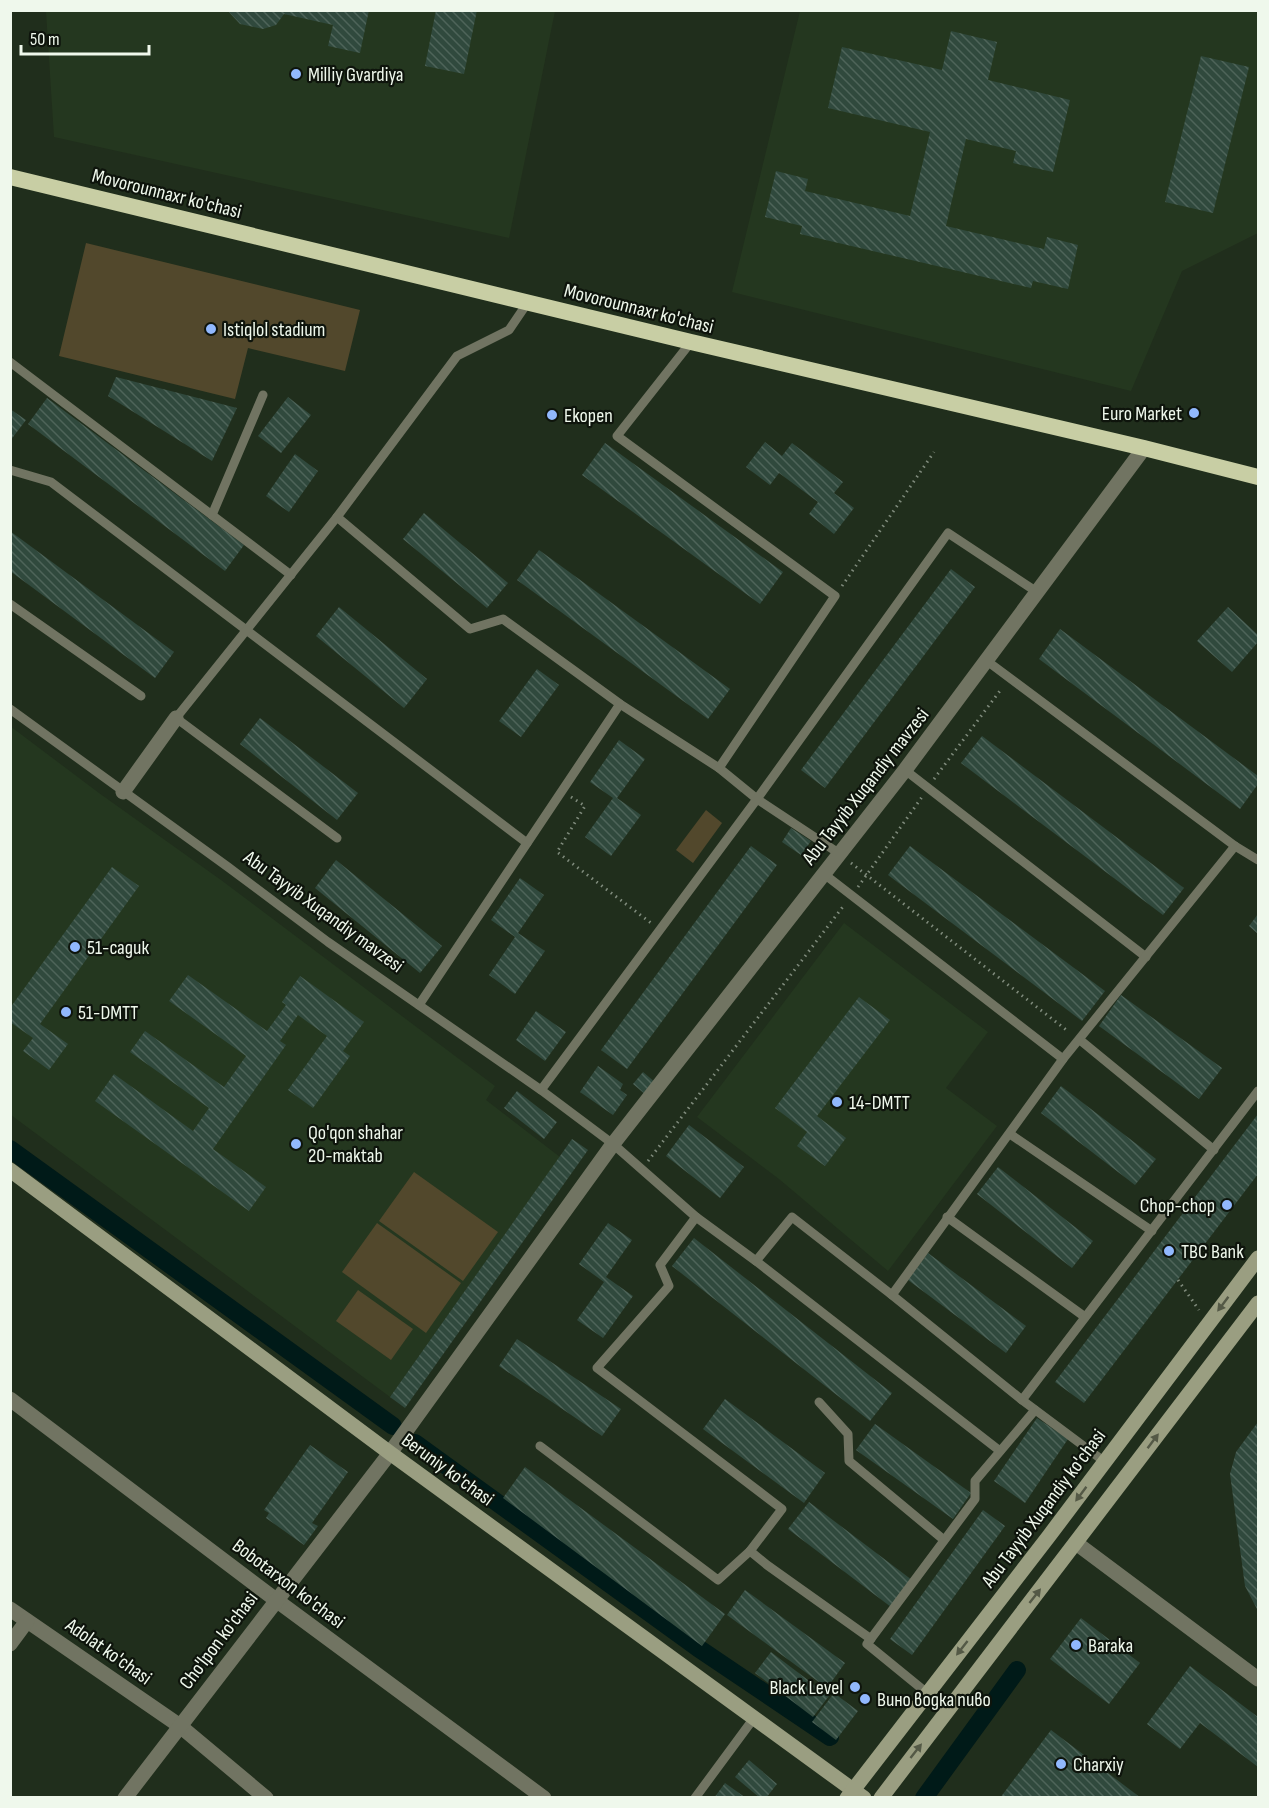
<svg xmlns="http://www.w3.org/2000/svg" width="1269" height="1808" font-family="'Sofia Sans Condensed',sans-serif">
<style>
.built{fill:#24371f}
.green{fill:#52482c}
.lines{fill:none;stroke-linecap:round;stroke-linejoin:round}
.canal{stroke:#001a18;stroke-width:18}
.building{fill:url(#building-back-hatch)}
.path{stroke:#808c7d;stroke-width:3;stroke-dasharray:1.5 4.5;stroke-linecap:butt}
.service{stroke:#717462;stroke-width:9}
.minor{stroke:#717462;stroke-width:15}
.tertiary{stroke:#717462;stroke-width:15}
.secondary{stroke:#9a9e81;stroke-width:15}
.trunk{stroke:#c8cea4;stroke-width:16}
.oneway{fill:#545946}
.poi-dot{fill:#91b8fd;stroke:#0e140c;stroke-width:2}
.labels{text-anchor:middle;stroke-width:4.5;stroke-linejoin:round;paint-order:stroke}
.poi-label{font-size:20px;fill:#eff8ec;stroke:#0e140c;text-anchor:start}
.street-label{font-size:20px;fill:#eff8ec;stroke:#0e140c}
</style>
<defs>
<pattern id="building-back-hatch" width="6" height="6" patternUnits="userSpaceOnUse" patternTransform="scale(1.5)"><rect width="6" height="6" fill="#30493d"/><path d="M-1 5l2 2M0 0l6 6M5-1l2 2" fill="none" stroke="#4e6459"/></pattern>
</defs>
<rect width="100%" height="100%" fill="#202e1c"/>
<g class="built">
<polygon points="46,11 555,11 509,238 54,137"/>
<polygon points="800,11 1258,11 1258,233 1182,271 1131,391 732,292"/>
<polygon points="10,726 99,793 221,880 495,1086 486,1100 560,1157 390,1397 11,1115"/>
<polygon points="844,923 988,1032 946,1088 997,1126 888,1271 779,1179 697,1117"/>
</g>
<g class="green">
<polygon points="86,243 360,310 345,371 248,348 235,399 59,356"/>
<polygon points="706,810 722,823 693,863 676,850"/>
<polygon points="414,1172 498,1232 463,1281 379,1221"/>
<polygon points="377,1223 461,1283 426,1333 342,1272"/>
<polygon points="358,1290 413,1329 391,1360 336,1321"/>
</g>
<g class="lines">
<g class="canal">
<polyline points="10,1149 393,1426"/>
<polyline points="415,1443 698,1648 830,1737"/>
<polyline points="924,1798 1017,1670"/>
</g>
</g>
<g class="building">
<polygon points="227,10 369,10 360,53 328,46 333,25 284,14 276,25 263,29 240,24"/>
<polygon points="436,10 477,10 464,74 425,66"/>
<polygon points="951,31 997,42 988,80 1070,100 1053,172 1013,163 1016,151 966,139 946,226 1044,249 1047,237 1078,245 1068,289 1033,281 1031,288 800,234 802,226 765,217 776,171 808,179 805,191 910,216 930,132 828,108 842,47 942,70"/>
<polygon points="1201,56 1249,67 1213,213 1165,202"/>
<polygon points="116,377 237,408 212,461 108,396"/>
<polygon points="288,397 311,415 281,453 258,436"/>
<polygon points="47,398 244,545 225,571 28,424"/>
<polygon points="10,409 26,420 10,441"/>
<polygon points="765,442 782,456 792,443 843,482 834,493 854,508 834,534 809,514 818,502 779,473 770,485 746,467"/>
<polygon points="605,443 783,572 760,604 582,475"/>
<polygon points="295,454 318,471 289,512 266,496"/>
<polygon points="424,513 508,583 487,608 403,539"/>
<polygon points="10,531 174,652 155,678 10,571"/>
<polygon points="539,550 730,689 708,719 517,580"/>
<polygon points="951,569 975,587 825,788 801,770"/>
<polygon points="339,607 427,679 404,708 316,636"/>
<polygon points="1228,607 1258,635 1258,642 1232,672 1197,641"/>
<polygon points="1060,629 1258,776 1258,784 1240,809 1039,659"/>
<polygon points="537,669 559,685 521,737 499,721"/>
<polygon points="260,718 358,793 337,820 240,744"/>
<polygon points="982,736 1184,888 1163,915 961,763"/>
<polygon points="619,740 645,759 617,798 641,815 611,856 585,837 613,798 590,782"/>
<polygon points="791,828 811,841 801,855 782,842"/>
<polygon points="751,846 777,865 627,1069 601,1050"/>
<polygon points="910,846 1105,991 1082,1021 888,875"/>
<polygon points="336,860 442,946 420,973 315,888"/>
<polygon points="112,867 139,886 40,1024 68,1044 49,1070 23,1051 33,1038 10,1022 10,1008"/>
<polygon points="520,878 544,895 518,933 545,951 515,994 489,975 515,937 491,920"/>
<polygon points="1258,914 1258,934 1249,926"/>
<polygon points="188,975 267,1031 286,1005 282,1002 300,976 364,1022 343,1051 350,1056 313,1108 288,1090 327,1036 298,1015 280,1041 286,1045 213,1149 266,1187 249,1211 95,1101 114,1074 193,1131 209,1108 130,1052 145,1031 224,1087 246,1056 169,1001"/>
<polygon points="1121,995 1222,1068 1199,1099 1099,1026"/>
<polygon points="859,997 890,1020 817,1116 846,1138 825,1166 797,1146 807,1132 775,1108"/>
<polygon points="536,1011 566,1032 545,1061 516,1040"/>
<polygon points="598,1066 623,1084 620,1090 627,1095 613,1115 580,1092"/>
<polygon points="643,1072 656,1083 646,1095 633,1084"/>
<polygon points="1061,1086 1156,1159 1135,1185 1041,1113"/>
<polygon points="517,1091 557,1122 544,1139 504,1108"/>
<polygon points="1258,1114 1258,1174 1084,1403 1055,1382"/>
<polygon points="689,1125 744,1167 720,1198 666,1156"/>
<polygon points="572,1139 588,1150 405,1408 390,1397"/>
<polygon points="998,1167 1093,1241 1072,1268 977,1194"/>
<polygon points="608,1223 632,1240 606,1277 633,1296 603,1338 577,1320 604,1282 579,1264"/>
<polygon points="694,1238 892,1393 870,1421 672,1266"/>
<polygon points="928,1253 1026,1326 1006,1353 908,1280"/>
<polygon points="517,1339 621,1409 602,1436 499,1366"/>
<polygon points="725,1399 825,1473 804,1503 703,1429"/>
<polygon points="1037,1418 1068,1439 1025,1503 994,1481"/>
<polygon points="1258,1422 1258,1611 1245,1586 1230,1474 1236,1452"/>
<polygon points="875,1424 971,1493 953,1519 856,1450"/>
<polygon points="310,1445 348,1472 312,1523 318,1526 304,1545 266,1518 269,1513 264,1510"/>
<polygon points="525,1467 725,1614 702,1646 503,1498"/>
<polygon points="809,1502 912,1580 891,1607 788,1529"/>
<polygon points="983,1510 1005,1526 912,1655 890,1639"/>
<polygon points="745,1590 845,1663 827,1688 727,1615"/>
<polygon points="1081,1618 1140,1663 1109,1704 1050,1659"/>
<polygon points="771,1652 829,1696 813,1717 755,1673"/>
<polygon points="1190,1666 1258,1717 1258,1767 1200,1723 1180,1749 1147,1724"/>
<polygon points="834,1693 858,1711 836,1740 812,1722"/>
<polygon points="1051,1730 1141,1798 1000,1798"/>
<polygon points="749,1760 777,1784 766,1798 760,1798 735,1777"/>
<polygon points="725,1783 746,1798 714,1798"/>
</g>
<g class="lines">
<g class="path">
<polyline points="842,586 934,452"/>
<polyline points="934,779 1002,688"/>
<polyline points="571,797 585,806 557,852 651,923"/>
<polyline points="851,863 1069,1032"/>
<polyline points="858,887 922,797"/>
<polyline points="648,1161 845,904"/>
<polyline points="1178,1280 1199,1310"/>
</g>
<g class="service">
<polyline points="528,302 509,330 457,356 337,517 470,629 503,619 620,704 719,768 757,799 840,854"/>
<polyline points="691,342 617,436 835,596 719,768"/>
<polyline points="10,362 291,575"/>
<polyline points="10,470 51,482 527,843"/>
<polyline points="212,515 263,395"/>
<polyline points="10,604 141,696"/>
<polyline points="987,661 1235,846 1258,860"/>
<polyline points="10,709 228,867 328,942 541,1090 613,1144 696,1217 660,1265 669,1286 597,1368 782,1509 750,1551"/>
<polyline points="905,770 1146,957"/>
<polyline points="337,838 176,718 337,517"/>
<polyline points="824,874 1063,1059"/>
<polyline points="419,1005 620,704"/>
<polyline points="1080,1040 1214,1150"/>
<polyline points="541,1090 757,799 948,533 1037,592"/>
<polyline points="1010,1134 1152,1231"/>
<polyline points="696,1217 756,1261 792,1217 892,1295"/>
<polyline points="947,1217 1085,1317"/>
<polyline points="756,1261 1000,1451"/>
<polyline points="1022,1400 1258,1091"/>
<polyline points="819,1402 848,1434 849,1461 944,1540"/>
<polyline points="540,1446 718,1580 750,1551 767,1565 871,1639"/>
<polyline points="1105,1462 1022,1400 892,1295 1063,1059 1235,846"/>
<polyline points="927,1693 867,1644 975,1499 975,1481 1035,1410"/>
<polyline points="695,1798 754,1718"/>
</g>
<g class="minor">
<polyline points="123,792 176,718"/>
<polyline points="10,1399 276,1600 544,1798"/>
<polyline points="10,1609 180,1726 266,1798"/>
<polyline points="10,1644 27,1621"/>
<polyline points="125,1798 390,1453"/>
</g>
<g class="tertiary">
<polyline points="390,1453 613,1144 905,770 1144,448"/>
<polyline points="1076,1543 1258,1679"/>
</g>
<g class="secondary">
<polyline points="10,1170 390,1453 864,1798"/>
<polyline points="847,1798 1049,1536 1258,1258"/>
<polyline points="881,1798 1258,1303"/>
</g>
<polyline class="trunk" points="10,177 691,342 1144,448 1258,477"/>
</g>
<defs><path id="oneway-solid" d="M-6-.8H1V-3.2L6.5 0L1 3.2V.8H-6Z" transform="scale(1.5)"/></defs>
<g class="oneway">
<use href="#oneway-solid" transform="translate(1223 1304) rotate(127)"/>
<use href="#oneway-solid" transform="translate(1153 1441) rotate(-53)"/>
<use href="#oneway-solid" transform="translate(1081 1494) rotate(127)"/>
<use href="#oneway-solid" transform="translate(1035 1596) rotate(-52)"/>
<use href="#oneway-solid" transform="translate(962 1648) rotate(128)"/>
<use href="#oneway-solid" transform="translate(916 1751) rotate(-52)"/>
</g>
<g class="poi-dot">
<circle cx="296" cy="74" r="6"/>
<circle cx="211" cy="329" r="6"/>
<circle cx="1194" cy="413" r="6"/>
<circle cx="552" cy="415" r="6"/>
<circle cx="75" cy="947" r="6"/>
<circle cx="66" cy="1012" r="6"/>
<circle cx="837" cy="1102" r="6"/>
<circle cx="296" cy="1144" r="6"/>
<circle cx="1227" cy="1205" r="6"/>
<circle cx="1169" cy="1251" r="6"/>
<circle cx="1076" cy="1645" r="6"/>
<circle cx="855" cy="1687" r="6"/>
<circle cx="865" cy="1699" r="6"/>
<circle cx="1061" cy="1764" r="6"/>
</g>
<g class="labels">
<g class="poi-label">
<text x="308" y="81">Milliy Gvardiya</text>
<text x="223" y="336">Istiqlol stadium</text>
<text x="1182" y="420" text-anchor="end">Euro Market</text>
<text x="564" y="422">Ekopen</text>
<text x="87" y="954">51-садик</text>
<text x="78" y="1019">51-DMTT</text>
<text x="849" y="1109">14-DMTT</text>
<text x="308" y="1139">Qo'qon shahar<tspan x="308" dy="23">20-maktab</tspan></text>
<text x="1215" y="1212" text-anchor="end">Chop-chop</text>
<text x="1181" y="1258">TBC Bank</text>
<text x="1088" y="1652">Baraka</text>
<text x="843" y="1694" text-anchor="end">Black Level</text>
<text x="877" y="1706">Вино водка пиво</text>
<text x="1073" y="1771">Charxiy</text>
</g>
<g class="street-label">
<text transform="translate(167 193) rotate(14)" y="7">Movorounnaxr ko'chasi</text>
<text transform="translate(639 308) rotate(14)" y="7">Movorounnaxr ko'chasi</text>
<text transform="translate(865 786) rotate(-52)" y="7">Abu Tayyib Xuqandiy mavzesi</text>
<text transform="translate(324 911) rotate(36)" y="7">Abu Tayyib Xuqandiy mavzesi</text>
<text transform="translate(448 1469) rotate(36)" y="7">Beruniy ko'chasi</text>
<text transform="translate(1043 1508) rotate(-53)" y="7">Abu Tayyib Xuqandiy ko'chasi</text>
<text transform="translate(289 1583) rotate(37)" y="7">Bobotarxon ko'chasi</text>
<text transform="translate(218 1640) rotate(-53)" y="7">Cho'lpon ko'chasi</text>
<text transform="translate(109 1651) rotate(35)" y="7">Adolat ko'chasi</text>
</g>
</g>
<rect width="1269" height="1808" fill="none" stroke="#eff8ec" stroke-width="24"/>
<path d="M21 45v9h128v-9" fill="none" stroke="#eff8ec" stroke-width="3"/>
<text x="30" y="45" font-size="18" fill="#eff8ec" stroke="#0e140c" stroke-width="4.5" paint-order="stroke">50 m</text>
</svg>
